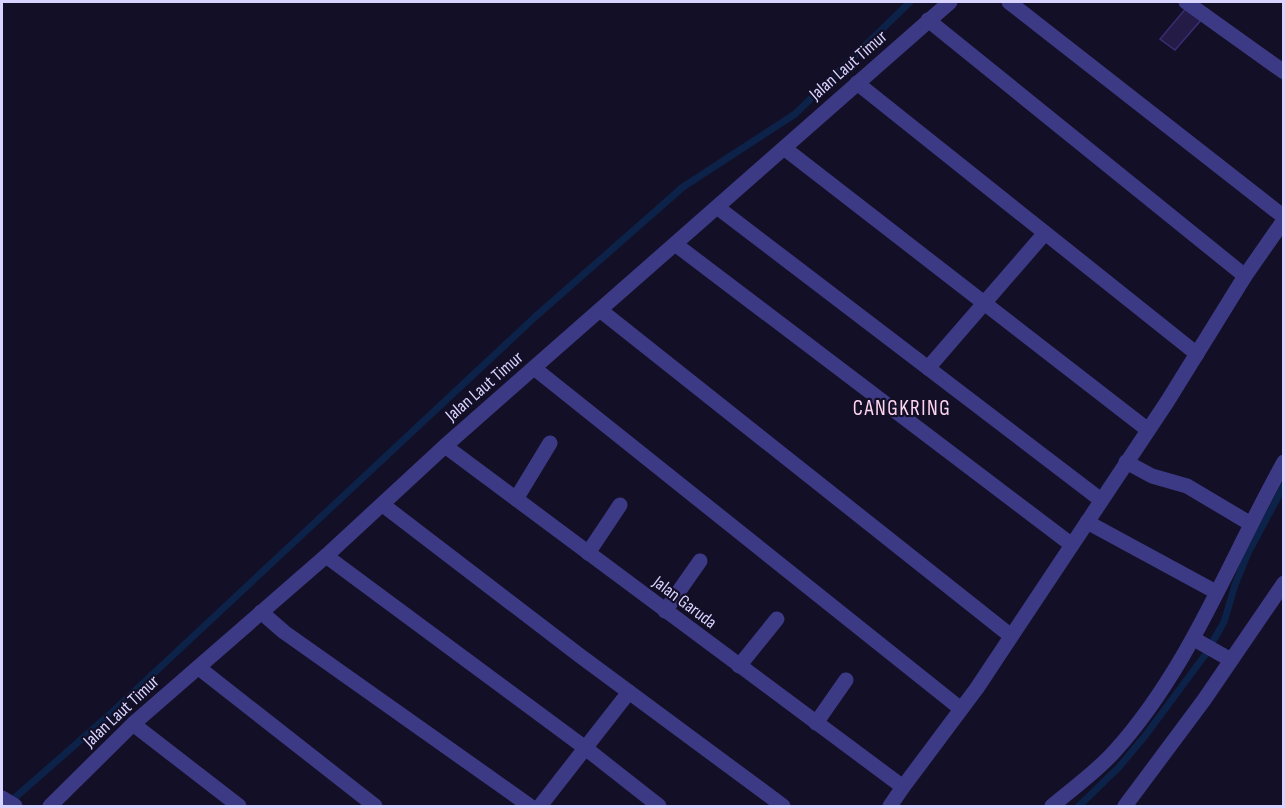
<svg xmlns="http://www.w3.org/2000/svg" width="1285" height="808" font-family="'Sofia Sans Condensed',sans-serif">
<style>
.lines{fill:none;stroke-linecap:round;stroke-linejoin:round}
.stream{stroke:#0c2248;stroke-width:7}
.building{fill:#241b47;stroke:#3b2d73;stroke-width:1.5}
.street{stroke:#3d3a85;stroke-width:15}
.labels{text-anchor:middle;stroke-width:4.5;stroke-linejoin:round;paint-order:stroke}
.street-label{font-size:18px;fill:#d9d4ff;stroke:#130f26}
.quarter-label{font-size:21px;letter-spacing:1.5px;fill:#ffd6f0;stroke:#130f26}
</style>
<rect width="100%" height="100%" fill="#130f26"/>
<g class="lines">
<g class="stream">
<polyline points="10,802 108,716 535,317 683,187 795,114 910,2"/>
<polyline points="1079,806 1119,767 1145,736 1205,655 1224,622 1235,585 1248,553 1284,486"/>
</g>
</g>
<polygon class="building" points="1187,7 1202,19 1175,50 1160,39"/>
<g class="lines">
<g class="street">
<polyline points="1009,2 1284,217"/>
<polyline points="1186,2 1284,72"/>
<polyline points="928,20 1245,276"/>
<polyline points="857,83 1197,354"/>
<polyline points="784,148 1148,430"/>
<polyline points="717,207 1101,500"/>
<polyline points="675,244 1072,545"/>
<polyline points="600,310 1011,636"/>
<polyline points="534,368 961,709"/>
<polyline points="928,368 1045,233"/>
<polyline points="445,446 903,787"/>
<polyline points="1126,462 1152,476 1187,486 1251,524"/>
<polyline points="516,499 550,443"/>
<polyline points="383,505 579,655 783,806"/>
<polyline points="1087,522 1216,592"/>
<polyline points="588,553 620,505"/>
<polyline points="326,556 584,747 659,806"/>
<polyline points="665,611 700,561"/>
<polyline points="261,612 284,632 530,806"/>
<polyline points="1194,639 1231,660"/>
<polyline points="739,666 777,619"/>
<polyline points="199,668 375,806"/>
<polyline points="816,723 846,680"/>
<polyline points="133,724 239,806"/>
<polyline points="2,798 15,806"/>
<polyline points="50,806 133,724 326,556 445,446 950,2"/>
<polyline points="540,806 629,692"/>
<polyline points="890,806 903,787 977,688 1167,402 1245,276 1284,220"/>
<path d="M1052,806c20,-17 44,-34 62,-54 76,-84 115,-192 170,-290"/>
<polyline points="1125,806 1204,700 1284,583"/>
</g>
</g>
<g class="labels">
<g class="street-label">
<text transform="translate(848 65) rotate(-41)" y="6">Jalan Laut Timur</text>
<text transform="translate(484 386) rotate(-41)" y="6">Jalan Laut Timur</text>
<text transform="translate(685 602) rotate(37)" y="6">Jalan Garuda</text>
<text transform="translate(121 711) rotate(-43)" y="6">Jalan Laut Timur</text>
</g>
<g class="quarter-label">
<text x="902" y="415">CANGKRING</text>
</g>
</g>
<rect width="1285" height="808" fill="none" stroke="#d9d4ff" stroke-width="6"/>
</svg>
